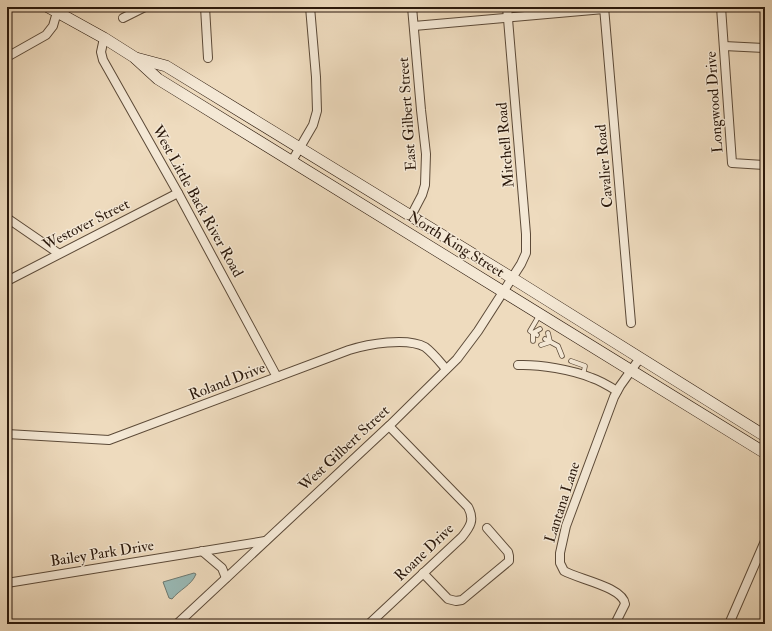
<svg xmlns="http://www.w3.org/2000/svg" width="772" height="631" font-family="'IM FELL Double Pica',serif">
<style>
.water{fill:#9abab6;stroke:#6e7a72}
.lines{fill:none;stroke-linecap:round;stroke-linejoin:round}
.service-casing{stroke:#5c4a38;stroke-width:5.5}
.minor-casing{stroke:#5c4a38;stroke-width:10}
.secondary-casing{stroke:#2b190c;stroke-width:12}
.service{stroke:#f4e8d5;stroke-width:4}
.minor{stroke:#f4e8d5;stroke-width:8}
.secondary{stroke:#f4e8d5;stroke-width:11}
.labels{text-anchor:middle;stroke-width:3;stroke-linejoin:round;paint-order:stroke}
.street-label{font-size:15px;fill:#2b190c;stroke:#f4e8d5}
</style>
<rect width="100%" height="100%" fill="#eedbbe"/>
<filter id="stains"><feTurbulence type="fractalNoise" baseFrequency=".005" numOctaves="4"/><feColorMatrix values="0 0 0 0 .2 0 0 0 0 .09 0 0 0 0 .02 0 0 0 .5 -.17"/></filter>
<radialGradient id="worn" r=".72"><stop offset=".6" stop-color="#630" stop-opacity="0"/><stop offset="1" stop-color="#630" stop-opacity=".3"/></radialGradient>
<path class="water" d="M194,573l2,1c-4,11 -17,16 -24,25l-3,-1 -6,-16z"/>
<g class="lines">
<g class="service-casing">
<g id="service">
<polyline points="537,335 533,333 540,329"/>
<polyline points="545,339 558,346 562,356"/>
<polyline points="533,341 533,333 530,331 540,314"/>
<polyline points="541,345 550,342 548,333"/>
<polyline points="571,361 585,366 583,375"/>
</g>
</g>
<g class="minor-casing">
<g id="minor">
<polyline points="205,7 208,58"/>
<polyline points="604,7 631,323"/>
<polyline points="721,7 732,163 765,165"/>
<polyline points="123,18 145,7"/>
<polyline points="414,26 604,9"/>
<polyline points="104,38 101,52 103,60 178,193 277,377"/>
<polyline points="724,46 765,48"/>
<polyline points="7,57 46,35 53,26 57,12"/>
<polyline points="292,161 313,125 317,111 316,77 310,7"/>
<polyline points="411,216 422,195 425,185 426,154 421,110 412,7"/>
<polyline points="7,218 58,253"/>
<polyline points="7,281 178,193"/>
<path d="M518,365c21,-1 55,5 74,13 9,3 17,8 25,13"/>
<path d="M7,434l102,6 240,-90c19,-6 58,-13 76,-3 8,6 15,15 21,22"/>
<polyline points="202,551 222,568 226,578"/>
<polyline points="423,573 448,599 456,601 462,600 509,561 509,556 508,552 487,528"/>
<polyline points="7,583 265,541"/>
<polyline points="177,624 389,426 457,359 478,331 521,264 526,253 526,234 507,7"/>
<path d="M369,624l93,-87c8,-10 13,-17 6,-30l-79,-81"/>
<path d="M615,624l10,-20c-2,-17 -47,-25 -61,-33l-4,-8v-10l6,-27 48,-129 6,-11 20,-28"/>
<polyline points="729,624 765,541"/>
</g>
</g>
<g class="secondary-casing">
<g id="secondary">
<polyline points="48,7 104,38 134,57 158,79 765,453"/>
<polyline points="136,58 166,66 512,278 765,436"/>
</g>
</g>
<use href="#service" class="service"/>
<use href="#minor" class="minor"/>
<use href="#secondary" class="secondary"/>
</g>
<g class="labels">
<g class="street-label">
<text transform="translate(714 102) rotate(-94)" y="5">Longwood Drive</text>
<text transform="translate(407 114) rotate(-94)" y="5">East Gilbert Street</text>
<text transform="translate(505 145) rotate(-95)" y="5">Mitchell Road</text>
<text transform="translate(604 166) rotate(-95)" y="5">Cavalier Road</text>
<text transform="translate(198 201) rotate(61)" y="5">West Little Back River Road</text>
<text transform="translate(86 224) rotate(-27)" y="5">Westover Street</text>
<text transform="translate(456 244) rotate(32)" y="5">North King Street</text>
<text transform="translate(227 381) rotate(-21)" y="5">Roland Drive</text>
<text transform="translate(344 448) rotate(-43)" y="5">West Gilbert Street</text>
<text transform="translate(562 502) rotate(-72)" y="5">Lantana Lane</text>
<text transform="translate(424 552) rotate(-44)" y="5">Roane Drive</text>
<text transform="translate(102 553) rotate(-9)" y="5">Bailey Park Drive</text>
</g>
</g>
<rect width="772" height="631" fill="none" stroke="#eedbbe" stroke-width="24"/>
<rect x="8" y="8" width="756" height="615" fill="none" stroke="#2b190c" stroke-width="2"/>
<rect x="12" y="12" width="748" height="607" fill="none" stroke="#2b190c"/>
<rect width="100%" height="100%" filter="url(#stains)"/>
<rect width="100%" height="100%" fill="url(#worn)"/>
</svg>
